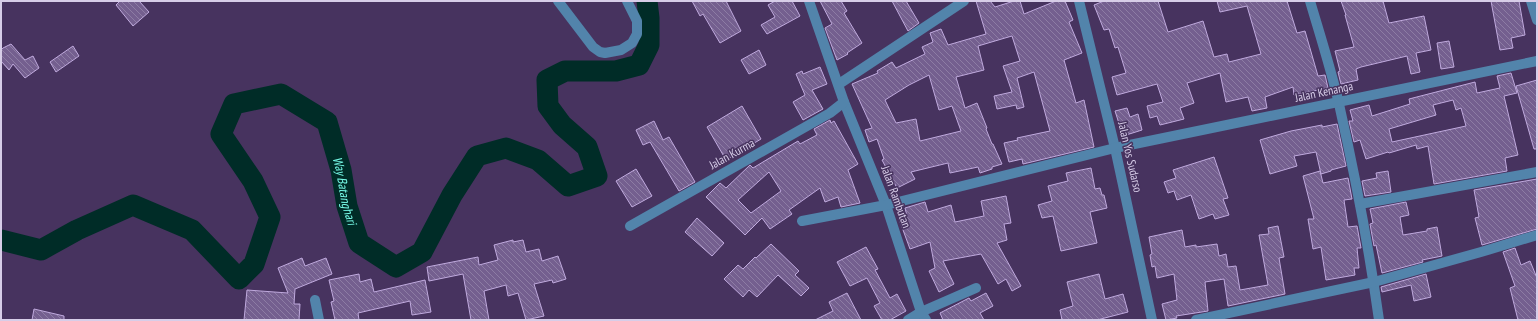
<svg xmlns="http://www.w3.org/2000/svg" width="1538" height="321" font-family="'PT Sans Narrow',sans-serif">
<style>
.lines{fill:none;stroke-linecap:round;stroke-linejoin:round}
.river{stroke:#002c27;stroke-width:21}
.building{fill:url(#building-back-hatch);stroke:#c0aade;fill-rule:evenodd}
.minor{stroke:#5284ab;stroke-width:10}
.labels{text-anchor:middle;stroke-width:3;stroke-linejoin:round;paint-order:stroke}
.street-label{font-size:12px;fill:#d7cde8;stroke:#47335f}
.water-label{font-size:13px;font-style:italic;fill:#76fae7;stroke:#47335f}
</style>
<defs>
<pattern id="building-back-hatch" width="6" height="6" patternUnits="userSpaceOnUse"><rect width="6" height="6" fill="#745f8f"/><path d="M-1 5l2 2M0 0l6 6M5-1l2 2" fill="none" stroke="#8d7ca4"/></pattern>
</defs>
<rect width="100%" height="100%" fill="#47335f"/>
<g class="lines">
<path class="river" id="s1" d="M1,240l40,10 36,-20 56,-25 59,25 47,49 15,-15 16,-47 -17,-36 -32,-47 13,-30 47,-10 46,28 14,48 6,36 12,37 37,24 26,-15 30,-57 25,-39 29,-8 32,12 30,26 29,-10 -10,-29 -25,-22 -14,-19 -1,-26 18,-9h51l23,-6 10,-20v-27l-2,-17"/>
</g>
<g class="building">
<polygon points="120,1 139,1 149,12 133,26 116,5"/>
<polygon points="692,1 726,1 741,31 720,43 703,14 700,16"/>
<polygon points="775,1 792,1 800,16 767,34 761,25 775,17 768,5"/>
<polygon points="820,1 841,1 847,11 844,13 862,43 847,53 848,54 837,60 825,28 832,24"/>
<polygon points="892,1 906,1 919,23 908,31"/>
<path d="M976,1h14l5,6 19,-6h6l4,13 32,-13h9l8,19 -4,2 13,31 -18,7 12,43 8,-3 10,47 -71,17 -1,-5 -13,3 -5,-19 14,-3 -1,-2 33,-7 -16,-59 -17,6 7,29 -7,2 -1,-4 -19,4 -3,-13 18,-4 -9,-26 17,-5 -8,-25 -7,2 -27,8 6,24 -28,7 9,31 12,-5 10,25 -1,1 6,15h1l9,20 -10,3v2l-12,4 -2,-6 -28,6 -2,-10 -37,9 4,7 -18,9 -15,-28 2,-1 -7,-20 -8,3 -4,-12 7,-2 -20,-44 26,-11 -1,-2 15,-9 4,6 29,-14 -3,-7 11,-5 -3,-9 11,-4 7,16 38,-11zM929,75l10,35 13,-4 9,25 -41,10 -4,-22 -20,4 -11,-23 24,-15z"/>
<polygon points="1104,1 1158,1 1168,32 1203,21 1214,57 1227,54 1229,62 1261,54 1247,6 1220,12 1217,1 1287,1 1297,33 1305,31 1318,76 1325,75 1328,88 1294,95 1293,87 1265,97 1267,108 1252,111 1248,97 1226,102 1220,73 1187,83 1194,103 1180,108 1184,119 1160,125 1157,116 1150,118 1147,106 1163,102 1157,84 1117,95 1112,77 1126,73 1118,47 1115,48 1109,29 1104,30 1094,5"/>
<polygon points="1341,1 1383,1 1389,23 1424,16 1431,50 1416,53 1420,72 1411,74 1407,56 1361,67 1356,69 1358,80 1341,84 1338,72 1340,71 1335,51 1354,47 1345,15 1346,15"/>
<polygon points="1491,1 1519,1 1525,35 1511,38 1513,48 1500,50"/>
<polygon points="1449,41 1454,67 1441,69 1437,43"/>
<polygon points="11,44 25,60 33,56 39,68 25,78 13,64 9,70 1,61 1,50 3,48"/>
<polygon points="73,46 79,56 56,72 50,62"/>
<polygon points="759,50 766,65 749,74 741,60"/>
<polygon points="820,67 827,84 812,90 823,109 803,120 793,102 805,95 796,74 802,71 803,74"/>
<path d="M1511,73l6,20 -13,3 14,59 -13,3 2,13 -73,13 -6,-38 -11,3 -1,-4 -27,8 -1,-1 -22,7 -6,-19 -6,2 -5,-21h4l-3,-11 19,-5 3,11 38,-12 -1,-5 66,-17 2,11 23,-5 -3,-12zM1453,100l3,10 5,-2 5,18 -74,16 -3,-13 47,-14 -3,-10z"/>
<polygon points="1537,80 1537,149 1534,149 1516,86"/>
<polygon points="742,106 761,139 726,160 707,127"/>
<polygon points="1127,108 1130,117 1138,114 1142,130 1123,136 1115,111"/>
<path d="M830,120l1,3 3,-2 24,43 -10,6 12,33 -19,4 -3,-10 -13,5 -5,-14 -31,22 3,4 -22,15 -8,-11 -17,17 -39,-38 14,-14 6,5 24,-23 3,3 45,-27 2,3 17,-9 -3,-6zM769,172l12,19 -30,22 -13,-13z"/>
<polygon points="654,121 663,140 669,137 695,182 679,191 650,142 643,145 636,130"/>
<polygon points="1337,124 1346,166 1331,170 1331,171 1321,174 1316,152 1294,156 1297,166 1270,174 1260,140 1291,131 1322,125 1322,127"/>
<polygon points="1214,157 1228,198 1223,199 1229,215 1215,219 1213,214 1199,219 1191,195 1177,200 1174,191 1168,193 1164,182 1176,178 1173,170"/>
<polygon points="1091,168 1095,189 1100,188 1102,195 1104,195 1107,208 1090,212 1097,243 1061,251 1053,216 1042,218 1038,205 1052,201 1048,186 1068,181 1066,173"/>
<polygon points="636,169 652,196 632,207 616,181"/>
<polygon points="1320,171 1323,183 1348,178 1352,199 1344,200 1348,227 1357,226 1361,248 1357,248 1359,268 1354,268 1355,275 1326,280 1321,247 1313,249 1308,219 1314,219 1303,176"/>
<polygon points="1388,171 1391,192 1365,196 1362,181 1377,178 1376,173"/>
<polygon points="1537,179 1537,229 1482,245 1475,218 1479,217 1474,190"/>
<polygon points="1006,196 1011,223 1004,224 1007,240 997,243 1021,286 1012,291 1006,279 998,284 981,254 943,261 954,284 939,292 929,271 935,268 930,242 910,249 899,219 907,216 905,208 925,202 928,212 951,205 955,222 984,216 981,201"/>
<polygon points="1406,202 1409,215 1400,217 1403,235 1427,231 1427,229 1437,227 1442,256 1422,260 1423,262 1382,273 1376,245 1374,246 1370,224 1373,223 1370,209"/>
<polygon points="697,218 724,243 712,256 685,232"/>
<polygon points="1278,226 1284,257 1279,258 1285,294 1228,306 1224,279 1205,282 1208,311 1176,316 1177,318 1166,320 1162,304 1177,300 1174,274 1157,278 1155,266 1152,267 1150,255 1152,254 1149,237 1182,230 1185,247 1196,245 1196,247 1217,244 1219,256 1226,254 1228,267 1236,266 1240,290 1268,285 1259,235 1269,234 1268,228"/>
<polygon points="513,240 513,242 523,240 526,252 539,249 542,261 558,256 566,279 553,283 552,280 534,284 544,316 526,320 518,293 508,296 506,285 484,291 489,320 471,320 463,274 429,281 427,267 478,257 479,265 498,260 494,245"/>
<polygon points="771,244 799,271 795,275 809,288 801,296 778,275 757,297 749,290 743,297 724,279 738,265 743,269 755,257 756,258"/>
<polygon points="866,247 878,269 875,270 890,298 897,294 906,311 890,320 882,320 874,306 880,303 867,278 850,286 837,262"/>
<polygon points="1515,248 1521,265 1530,261 1537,278 1537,320 1518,320 1510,288 1515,286 1503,252"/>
<polygon points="302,258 305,266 326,258 332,274 295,289 294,304 300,304 299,320 244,320 247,290 288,293 278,268"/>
<polygon points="359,274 360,282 371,279 374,292 425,280 431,312 412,315 410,301 358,313 359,320 335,320 331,302 334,301 329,280"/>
<polygon points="1099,274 1105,299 1123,294 1128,312 1097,320 1062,320 1060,310 1073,306 1067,282"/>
<polygon points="1426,274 1431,297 1414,301 1411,285 1382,292 1381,287"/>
<polygon points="847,293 861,320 815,320 833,311 829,302"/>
<polygon points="986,293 993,306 980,313 984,320 943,320 940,313 969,298 971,301"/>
<polygon points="34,309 64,316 64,320 32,320"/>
</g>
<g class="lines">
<g class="minor">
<polyline points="558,1 593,47 600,52 605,53 621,50 632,43 637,34 637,21 627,1"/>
<polyline points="809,1 844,102 886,205 921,312 926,320"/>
<polyline points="1079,1 1115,148 1152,320"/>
<path d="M1310,1c10,34 21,68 29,103 16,71 30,144 40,216"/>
<polyline points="1531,1 1537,20"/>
<polyline points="839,84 964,1"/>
<polyline points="1360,204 1537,172"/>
<polyline points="802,221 886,205 1115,148 1537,61"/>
<polyline points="630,226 830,113 844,102"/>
<polyline points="315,300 319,320"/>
<polyline points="908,320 921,312 976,288"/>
<polyline points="1196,320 1374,282 1481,252 1537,235"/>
</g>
</g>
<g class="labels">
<g class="street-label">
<text transform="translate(1324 92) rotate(-12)" y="4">Jalan Kenanga</text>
<text transform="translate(732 154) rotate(-29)" y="4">Jalan Kurma</text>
<text transform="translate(1130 157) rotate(77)" y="4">Jalan Yos Sudarso</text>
<text transform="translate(896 197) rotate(70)" y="4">Jalan Rambutan</text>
</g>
<g class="water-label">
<text dy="5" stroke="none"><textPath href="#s1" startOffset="649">Way Batanghari</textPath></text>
</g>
</g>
<rect width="1538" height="321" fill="none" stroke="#d7cde8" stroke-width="4"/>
</svg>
